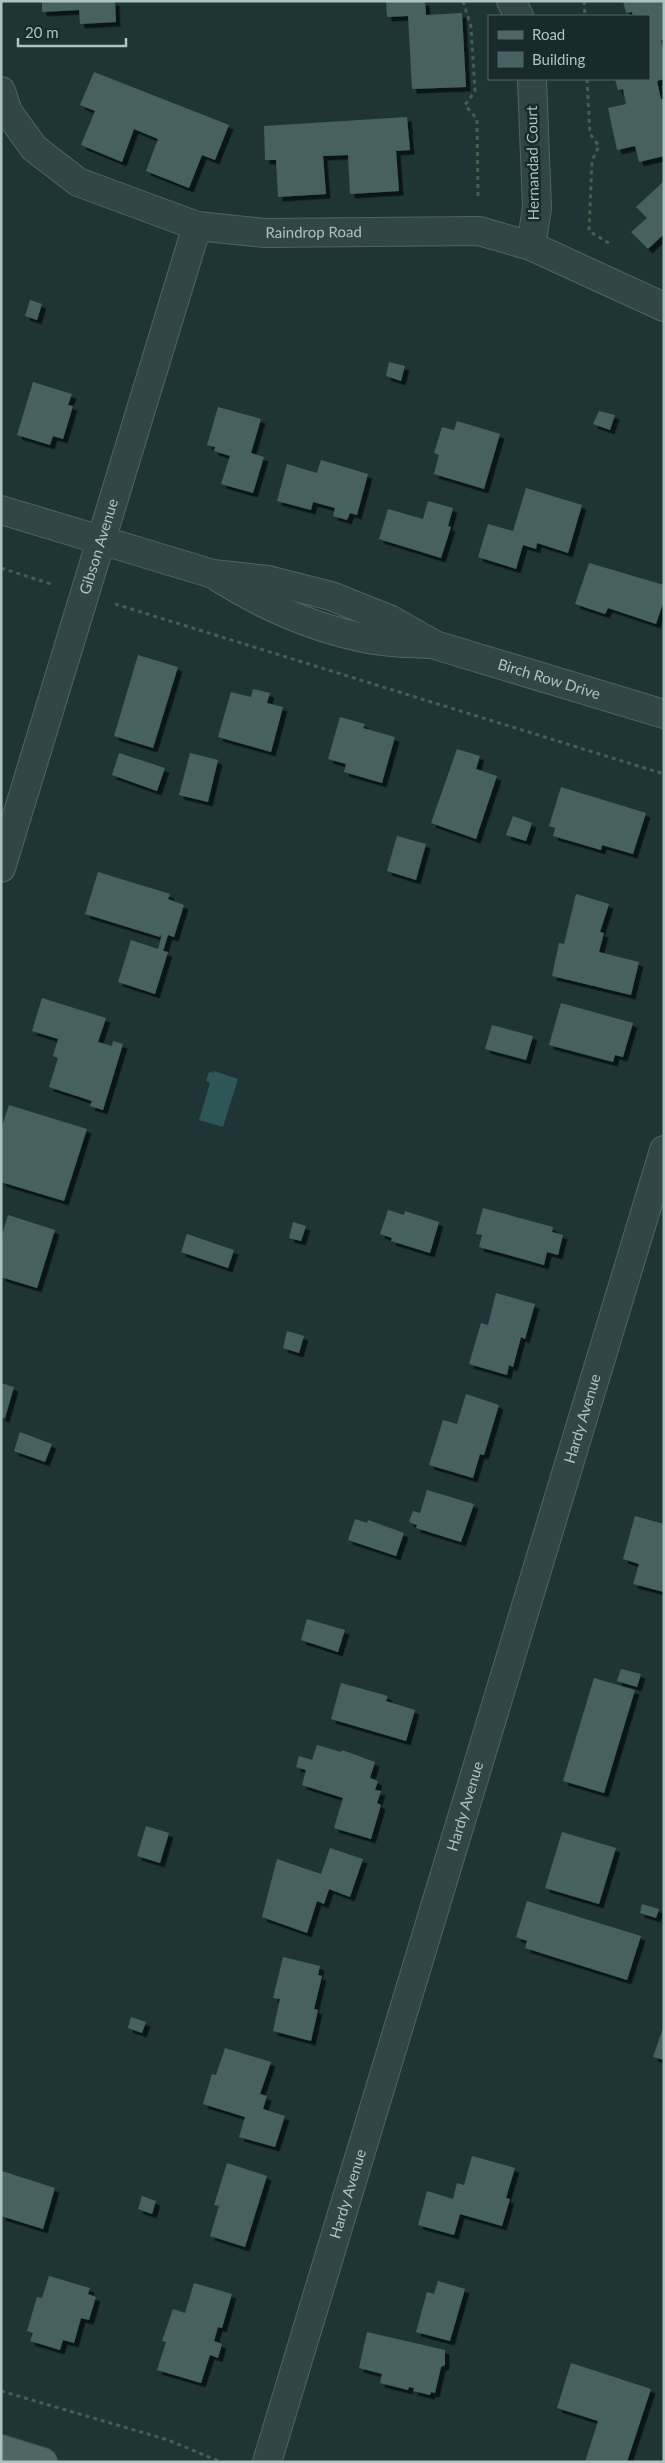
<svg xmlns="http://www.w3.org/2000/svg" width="665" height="2463" font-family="Lato,sans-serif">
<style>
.water{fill:#2d5656}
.building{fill:#466161;filter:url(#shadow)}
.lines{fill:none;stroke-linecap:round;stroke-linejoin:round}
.minor-casing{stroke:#506464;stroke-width:30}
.major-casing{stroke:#3f5252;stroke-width:30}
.path{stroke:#475d52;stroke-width:3;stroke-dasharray:4 4;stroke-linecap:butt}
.minor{stroke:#324646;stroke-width:28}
.major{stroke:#506666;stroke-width:28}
.labels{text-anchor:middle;stroke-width:5;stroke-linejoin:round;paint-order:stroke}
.street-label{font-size:15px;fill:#acc3c3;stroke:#182a2a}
</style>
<defs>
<filter id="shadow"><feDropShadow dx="4.5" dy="4.5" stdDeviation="0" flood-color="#0009"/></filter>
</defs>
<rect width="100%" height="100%" fill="#1f3535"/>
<polygon class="water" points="214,1071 238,1079 223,1127 199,1120 210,1083 206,1081 209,1072 213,1073"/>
<g class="building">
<polygon points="42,1 115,1 116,22 80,24 79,10 42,12"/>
<polygon points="386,1 425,1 426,15 462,13 466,87 412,89 408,16 387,17"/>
<polygon points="623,1 664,1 664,40 661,40 664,55 664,79 657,81 661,99 664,99 664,156 639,162 635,146 617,150 608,108 626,104 623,89 618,90 615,79 649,79 649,16 633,16 632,12 626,13"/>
<polygon points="94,72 229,125 215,160 202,155 189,188 146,171 158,139 134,129 122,162 81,145 95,111 80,105"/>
<polygon points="407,117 410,150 396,151 399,191 350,194 348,155 323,156 326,194 278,197 276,160 265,160 264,126"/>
<polygon points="663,182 664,234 648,249 631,232 647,218 636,207"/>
<polygon points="30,300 42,304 37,320 25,316"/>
<polygon points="389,362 405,366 401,381 386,376"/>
<polygon points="33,382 72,394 68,405 73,406 63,439 53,436 50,445 17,435"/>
<polygon points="218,407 261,419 251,453 264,457 253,493 221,484 230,456 214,451 215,447 207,445"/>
<polygon points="599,411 615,415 610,430 593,424"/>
<polygon points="457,421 500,434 484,489 434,474 439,455 434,453 442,427 454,430"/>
<polygon points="321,460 368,474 357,515 350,513 347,520 333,516 335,508 313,502 311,510 277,501 287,464 317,473"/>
<polygon points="526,488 582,505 568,553 537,543 536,549 523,545 516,569 478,557 488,524 513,531"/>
<polygon points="428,501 453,508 448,526 451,527 441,558 379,539 388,509 423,519"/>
<polygon points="589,563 664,585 664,600 656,624 608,608 605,614 575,604"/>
<polygon points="138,655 178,667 153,748 114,736"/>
<polygon points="253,689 270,693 267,703 283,707 271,752 218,737 231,692 251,697"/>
<polygon points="340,717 365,724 363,728 395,737 382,783 344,772 346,764 328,759"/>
<polygon points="457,749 480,756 476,769 497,776 476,839 431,823"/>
<polygon points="119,753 165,768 157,791 112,775"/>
<polygon points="190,753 218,760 208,802 179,795"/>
<polygon points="561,787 646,813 633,854 602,845 601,850 553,836 555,828 549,826"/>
<polygon points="513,816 532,823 526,841 506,835"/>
<polygon points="397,836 426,844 416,880 387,871"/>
<polygon points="98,872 170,894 168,899 184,905 174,937 168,935 163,951 168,952 155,994 118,982 131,940 158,949 162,934 160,937 85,914"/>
<polygon points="576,894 609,904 600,932 604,933 599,952 639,962 631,995 552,976 559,943 564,944"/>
<polygon points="42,998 106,1018 98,1042 112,1046 113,1041 123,1044 103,1110 90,1106 92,1101 49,1087 58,1058 53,1056 58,1039 32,1031"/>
<polygon points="561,1003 633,1023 623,1057 615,1055 613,1062 549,1045"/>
<polygon points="492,1025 533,1036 526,1060 485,1049"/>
<polygon points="9,1105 87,1129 64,1201 1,1182 1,1129"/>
<polygon points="483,1208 553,1227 552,1232 563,1235 558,1255 547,1252 544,1265 479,1247 482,1235 476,1234"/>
<polygon points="388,1210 404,1215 405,1211 439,1222 430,1253 391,1241 392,1238 380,1234"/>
<polygon points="8,1215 55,1230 37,1288 1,1277 1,1238"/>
<polygon points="293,1222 306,1226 301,1241 289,1238"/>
<polygon points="187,1234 234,1250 228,1268 181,1252"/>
<polygon points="496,1293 535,1304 525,1339 521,1337 513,1367 509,1365 507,1375 469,1364 481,1323 488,1325"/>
<polygon points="287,1331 304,1336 299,1353 283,1348"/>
<polygon points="1,1383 14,1387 5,1418 1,1417"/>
<polygon points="466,1394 499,1405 484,1455 480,1454 473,1478 429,1465 443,1420 457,1424"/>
<polygon points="20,1432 52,1444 45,1462 14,1451"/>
<polygon points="427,1490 474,1504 461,1542 416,1528 417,1525 409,1522 413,1511 420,1513"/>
<polygon points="635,1516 664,1524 664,1592 633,1584 639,1564 623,1559"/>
<polygon points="355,1519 367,1523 368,1520 404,1533 396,1556 348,1540"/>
<polygon points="307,1619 345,1630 338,1652 301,1640"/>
<polygon points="621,1669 641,1674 637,1687 617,1681"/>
<polygon points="594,1678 635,1690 604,1793 563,1781"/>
<polygon points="341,1683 388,1696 386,1701 415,1710 406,1741 331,1719"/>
<polygon points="317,1745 341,1752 342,1750 375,1762 370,1778 378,1781 375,1790 381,1791 377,1803 381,1805 371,1839 334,1828 343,1798 302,1785 306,1770 296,1767 299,1756 312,1760"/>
<polygon points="146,1826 169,1833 160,1863 137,1856"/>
<polygon points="562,1832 616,1848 599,1904 545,1888"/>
<polygon points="330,1848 363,1859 350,1897 329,1889 324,1904 317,1901 307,1933 262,1917 277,1859 321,1874"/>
<polygon points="527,1901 641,1936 627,1980 525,1948 527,1941 516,1937"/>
<polygon points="642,1904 659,1909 656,1918 640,1913"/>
<polygon points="283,1957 320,1966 318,1975 322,1976 314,2009 318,2010 311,2041 273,2031 280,1999 273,1998"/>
<polygon points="131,2017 146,2022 142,2033 128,2028"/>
<polygon points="664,2025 664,2060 653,2057"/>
<polygon points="225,2048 271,2062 260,2094 267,2096 263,2109 285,2116 275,2147 239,2137 245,2117 203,2104 212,2074 216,2075"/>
<polygon points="472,2156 515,2168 506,2198 510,2199 502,2226 460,2214 454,2235 418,2225 427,2191 453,2199 457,2183 464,2185"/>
<polygon points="227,2163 267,2176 245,2247 210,2236 219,2206 214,2205"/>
<polygon points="2,2171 55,2188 43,2229 1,2216"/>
<polygon points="142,2196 156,2201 152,2214 138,2209"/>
<polygon points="49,2276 90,2288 88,2294 96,2297 89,2320 81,2318 74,2343 63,2340 60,2350 30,2341 33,2333 27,2331 37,2297 42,2298"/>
<polygon points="438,2281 465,2289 450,2341 416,2332 427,2292 434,2294"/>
<polygon points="194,2283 232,2294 222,2328 218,2327 214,2341 222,2344 218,2358 210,2355 201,2383 157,2370 166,2342 162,2341 173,2309 185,2313"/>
<polygon points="367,2332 445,2350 445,2365 441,2367 435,2393 431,2392 430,2395 413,2391 414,2388 409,2387 408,2390 380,2383 382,2374 359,2368"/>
<polygon points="571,2363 651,2389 627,2462 585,2462 598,2421 557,2408"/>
</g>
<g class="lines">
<g class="minor-casing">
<g id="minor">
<polyline points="511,1 519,16"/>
<path id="s1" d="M1,91l7,21 26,36 44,34 119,44 67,7 215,-2 52,15 133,61"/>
<polyline points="531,246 537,208 532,79"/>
<path id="s2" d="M1,510l212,64 55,6 63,16 60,24 44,25 229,69"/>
<path d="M219,578c48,30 99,52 155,62 17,3 36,3 53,4"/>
<path id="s3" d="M1,868l196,-642"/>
<path id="s4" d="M267,2462l397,-1312"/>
</g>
</g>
<g class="major-casing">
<polyline id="major" points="1,2449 43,2462"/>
</g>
<g class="path">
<polyline points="463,1 471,27 475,91 465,105 477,119 478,199"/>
<polyline points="584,1 585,16"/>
<polyline points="587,79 590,134 599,146 592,161 589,231 612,245"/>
<polyline points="1,568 54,585"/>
<polyline points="115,604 664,774"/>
<polyline points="1,2391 168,2440 221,2462"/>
</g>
<use href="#minor" class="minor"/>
<use href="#major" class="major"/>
</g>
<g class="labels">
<g class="street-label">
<text transform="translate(533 163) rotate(-91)" y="5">Hernandad Court</text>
<text dy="5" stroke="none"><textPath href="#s1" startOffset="366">Raindrop Road</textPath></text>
<text dy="5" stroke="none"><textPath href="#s3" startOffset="336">Gibson Avenue</textPath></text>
<text dy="5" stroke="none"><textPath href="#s2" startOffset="576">Birch Row Drive</textPath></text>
<text dy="5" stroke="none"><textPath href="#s4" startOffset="1090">Hardy Avenue</textPath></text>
<text dy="5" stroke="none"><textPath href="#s4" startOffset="685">Hardy Avenue</textPath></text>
<text dy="5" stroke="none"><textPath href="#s4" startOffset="280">Hardy Avenue</textPath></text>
</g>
</g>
<rect width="665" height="2463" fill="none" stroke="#acc3c3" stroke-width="5"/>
<rect x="488" y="15" width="162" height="65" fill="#182a2a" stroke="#536767"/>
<rect x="498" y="31" width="25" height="8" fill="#506666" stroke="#536767"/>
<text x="532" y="40" font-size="15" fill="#acc3c3">Road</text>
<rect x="498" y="52" width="25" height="15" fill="#466161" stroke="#536767"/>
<text x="532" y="65" font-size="15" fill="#acc3c3">Building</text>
<path d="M18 38v8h108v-8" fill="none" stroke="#acc3c3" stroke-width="2.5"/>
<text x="25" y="38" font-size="15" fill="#acc3c3" stroke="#182a2a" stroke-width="4" paint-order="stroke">20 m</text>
</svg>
